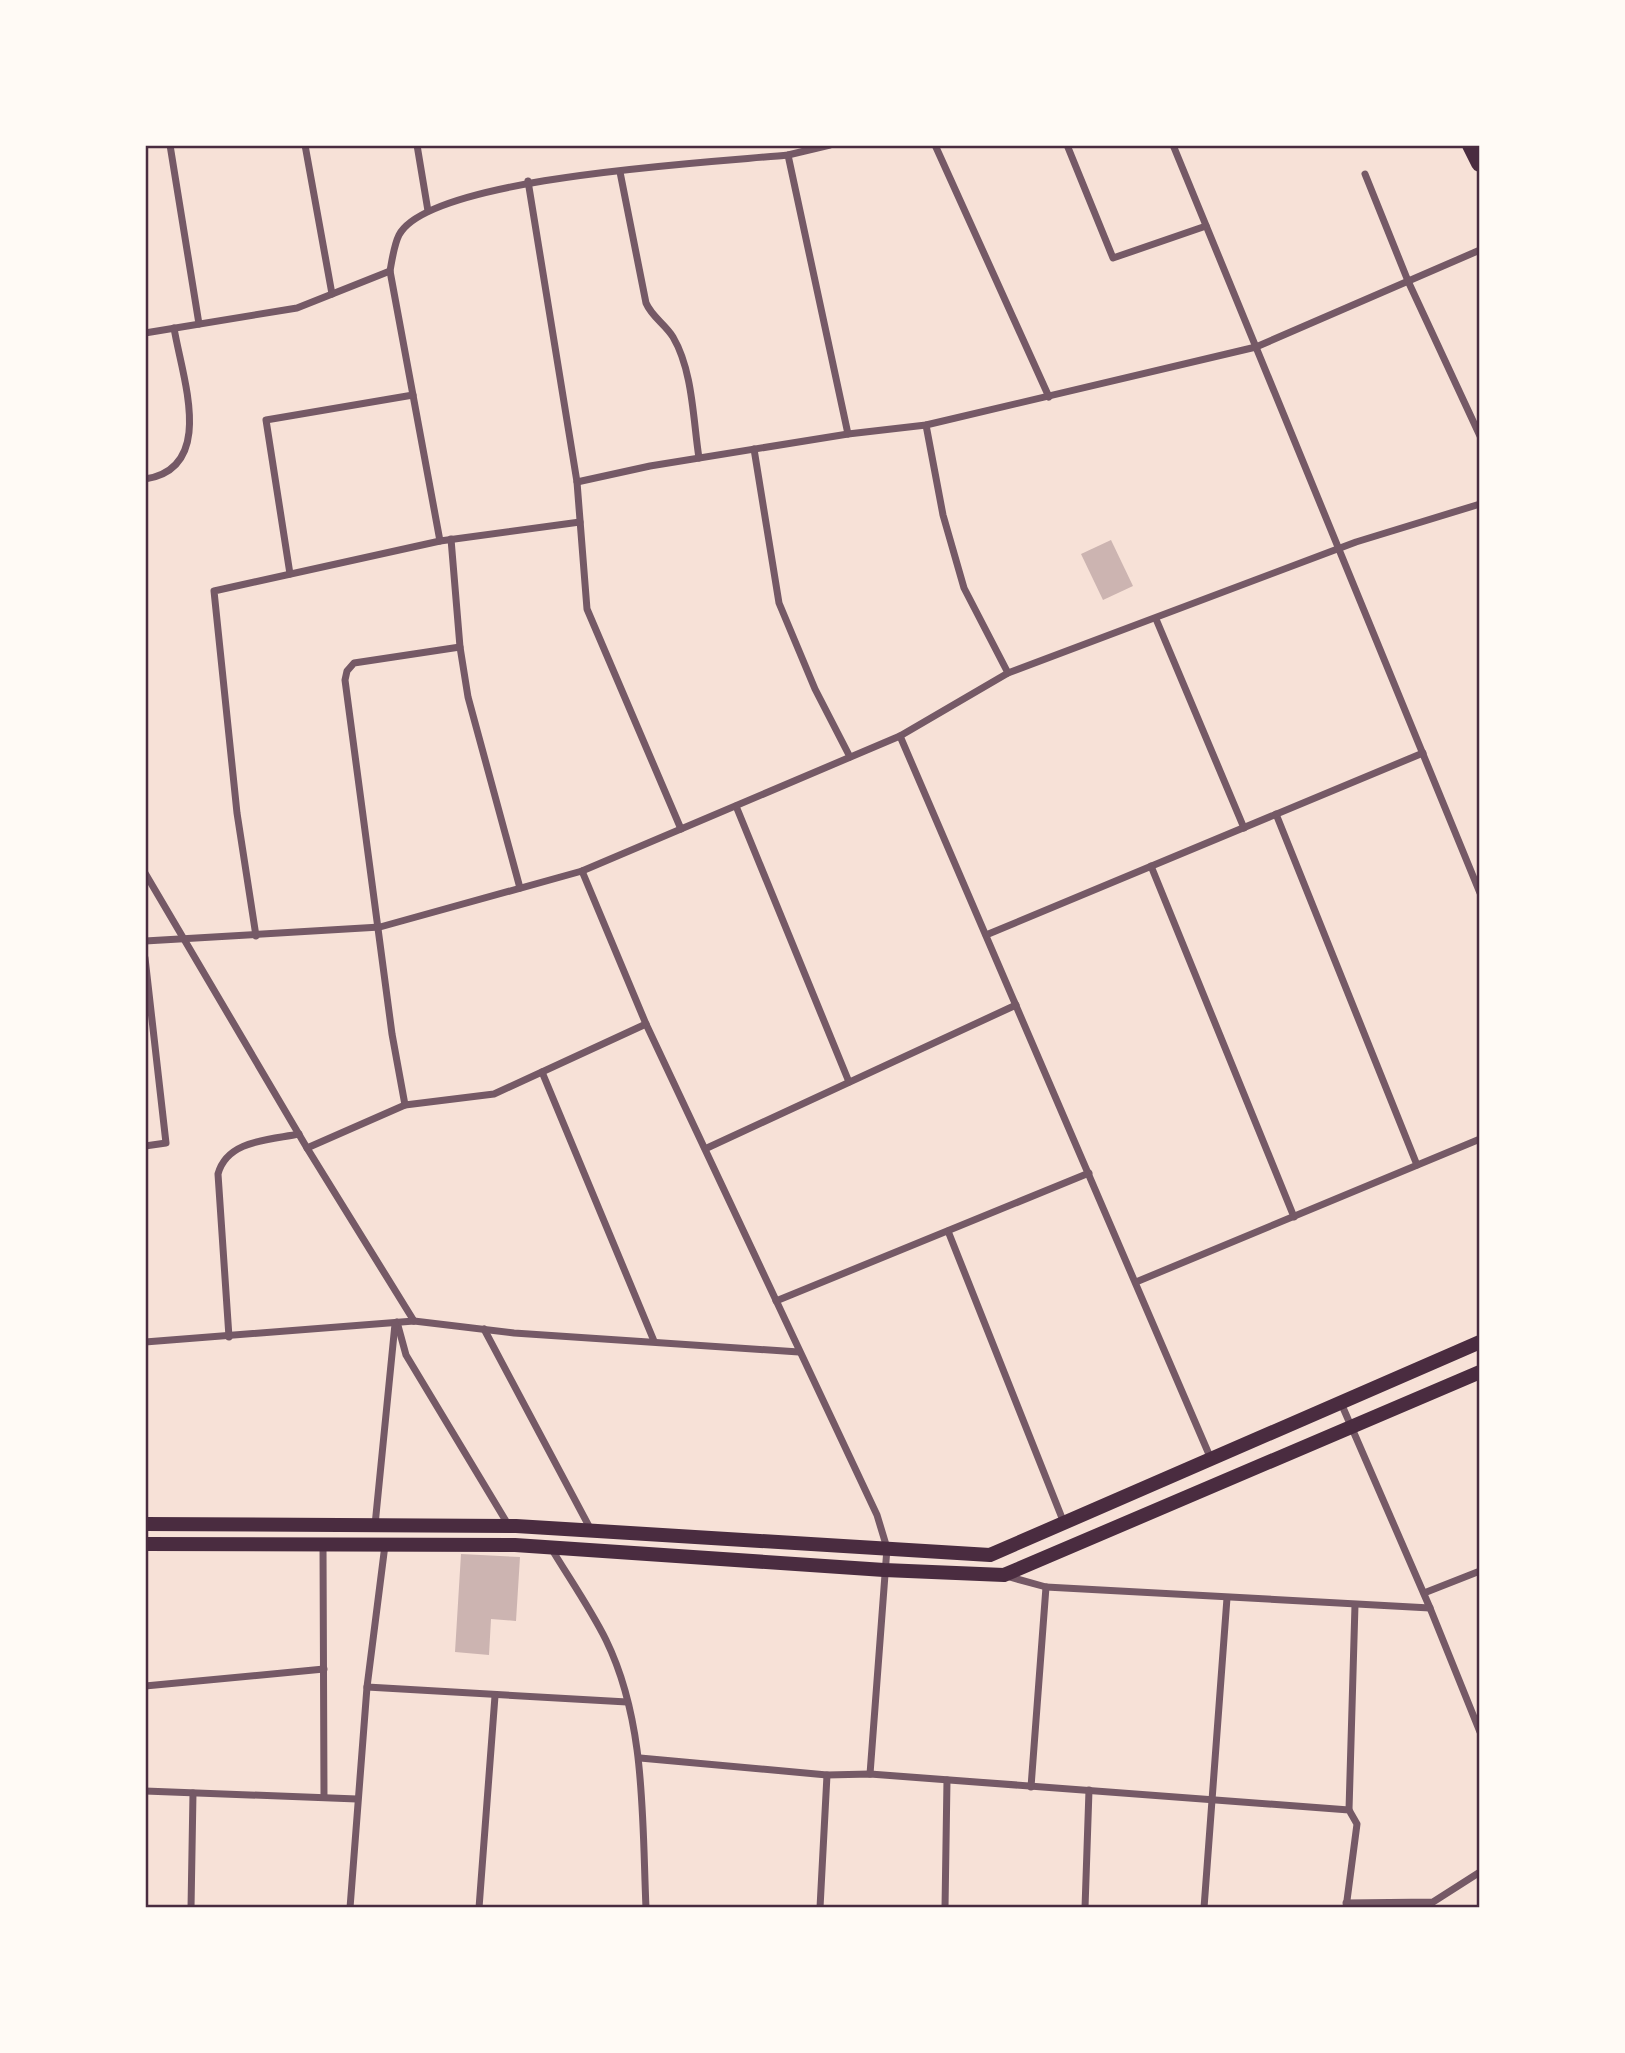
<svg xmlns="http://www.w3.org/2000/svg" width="1625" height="2053" font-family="Cabin,sans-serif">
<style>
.building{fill:#ccb4b1}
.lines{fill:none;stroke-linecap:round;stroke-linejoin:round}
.minor{stroke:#755966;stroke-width:7}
.secondary{stroke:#4a2c40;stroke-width:14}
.trunk{stroke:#4a2c40;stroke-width:18}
.neatline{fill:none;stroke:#4a2c40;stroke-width:2.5}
</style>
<rect width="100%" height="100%" fill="#f7e1d7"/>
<g class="building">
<polygon points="1111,540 1133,586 1103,600 1081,554"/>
<polygon points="461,1554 520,1557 516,1621 491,1619 489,1655 455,1652"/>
</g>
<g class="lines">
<g class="minor">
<polyline points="170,145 199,324"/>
<polyline points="305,145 332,294"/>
<polyline points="417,145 428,211"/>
<polyline points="935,145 1049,397"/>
<polyline points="1067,145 1113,258 1206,226"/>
<polyline points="1173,145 1480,893"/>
<polyline points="788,155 848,434"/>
<path d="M620,172l26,131c6,14 19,21 27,34 20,34 20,83 26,121"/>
<polyline points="1365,174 1408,281 1480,436"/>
<polyline points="528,181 577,482 587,609 681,829"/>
<polyline points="145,333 297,308 390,271"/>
<polyline points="926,425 943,515 964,588 1008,673"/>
<polyline points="754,449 779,603 815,689 850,757"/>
<path d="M145,479c72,-11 37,-102 29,-151"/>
<polyline points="577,482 650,466 848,434 926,425 1256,347 1480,250"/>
<path d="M580,522l-140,19 -50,-270c2,-11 4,-26 9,-36 31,-59 320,-73 389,-80l42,-10"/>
<polyline points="451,539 460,647 468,697 520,888"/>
<polyline points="290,574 266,420 413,395"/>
<polyline points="1156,619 1244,828"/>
<polyline points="900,736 1211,1459"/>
<polyline points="736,806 849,1082"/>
<polyline points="1276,814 1417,1165"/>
<polyline points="1151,866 1294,1217"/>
<polyline points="582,871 646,1024 877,1515 887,1548 870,1774"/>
<polyline points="145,873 307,1148 414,1321"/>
<polyline points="986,935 1423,753"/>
<polyline points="256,936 237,813 214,591 440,541"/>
<polyline points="145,941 380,927 582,871 900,736 1008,673 1356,542 1480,504"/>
<polyline points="145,958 166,1143 145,1146"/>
<polyline points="542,1072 654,1341"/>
<polyline points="405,1105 392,1034 345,680 347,671 354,663 460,647"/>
<polyline points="307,1148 405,1105 494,1094 646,1024"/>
<polyline points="707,1148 1016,1005"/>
<polyline points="948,1231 1064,1523"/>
<polyline points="1136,1282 1480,1139"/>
<polyline points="776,1301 1089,1173"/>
<polyline points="397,1322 406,1355 509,1526"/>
<polyline points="484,1329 591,1530"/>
<path d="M229,1337l-11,-163c9,-34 51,-34 81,-40"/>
<polyline points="145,1342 414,1321 514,1333 799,1352"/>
<polyline points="1341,1403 1430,1608 1480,1732"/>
<polyline points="375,1525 395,1324"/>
<polyline points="323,1545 324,1797"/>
<path d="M551,1548c18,30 39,60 55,92 40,82 36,178 40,268"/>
<polyline points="1006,1576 1046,1587 1430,1608"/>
<polyline points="1424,1593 1480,1571"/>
<polyline points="145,1686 324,1669"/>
<polyline points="367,1687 627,1702"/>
<polyline points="640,1758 827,1775 870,1774 1349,1810 1357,1824 1346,1908"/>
<polyline points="1031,1787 1046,1587"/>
<polyline points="145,1791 357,1799"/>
<polyline points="1349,1810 1355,1605"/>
<polyline points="1346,1903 1433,1902 1480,1872"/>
<polyline points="191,1908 193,1793"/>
<polyline points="350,1908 367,1687 385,1545"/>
<polyline points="479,1908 495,1696"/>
<polyline points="820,1908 827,1775"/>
<polyline points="945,1908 947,1780"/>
<polyline points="1085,1908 1089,1790"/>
<polyline points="1204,1908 1227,1598"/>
</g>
<g class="secondary">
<polyline points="145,1524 516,1526 990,1555 1480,1342"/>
<polyline points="145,1544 515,1545 884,1570 1004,1575 1480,1372"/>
</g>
<polyline class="trunk" points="1471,145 1480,163"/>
</g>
<rect width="1625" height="2053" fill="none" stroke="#fffaf5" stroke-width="294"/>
<rect x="147" y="147" width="1331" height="1759" class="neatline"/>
</svg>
